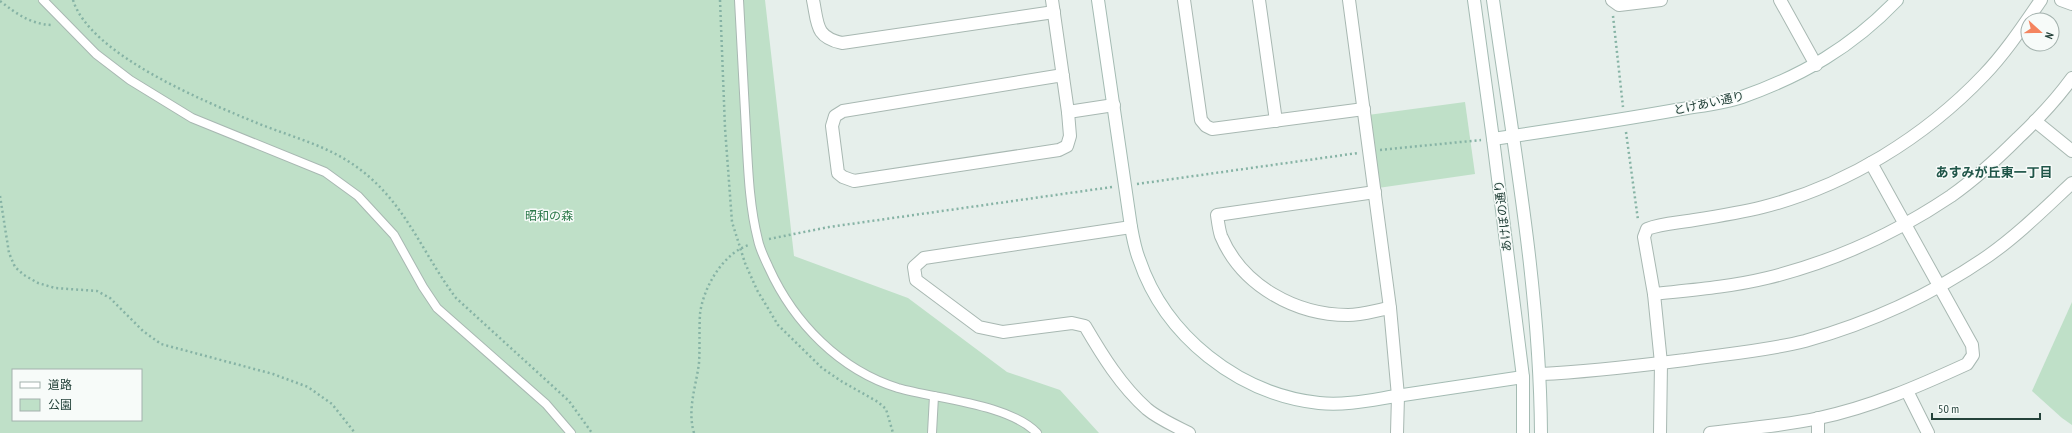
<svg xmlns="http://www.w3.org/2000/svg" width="2072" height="433" font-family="'PT Sans Narrow','Noto Sans JP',sans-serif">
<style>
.green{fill:#bfe0c8;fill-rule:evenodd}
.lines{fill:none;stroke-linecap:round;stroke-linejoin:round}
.lane-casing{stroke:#a8b8b2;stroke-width:10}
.street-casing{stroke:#a8b8b2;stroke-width:14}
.secondary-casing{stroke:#a4bbb3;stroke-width:14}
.path{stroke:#86b3a5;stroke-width:2.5;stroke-dasharray:2 3;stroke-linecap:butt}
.lane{stroke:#fff;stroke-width:8}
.street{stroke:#fff;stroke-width:12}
.secondary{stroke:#fff;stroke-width:12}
.labels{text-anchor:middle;stroke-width:3;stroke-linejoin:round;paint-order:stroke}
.street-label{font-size:12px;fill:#24423a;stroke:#f7fbf9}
.park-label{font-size:12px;fill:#2d7a4b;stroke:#f7fbf9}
.neighbourhood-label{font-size:13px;font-weight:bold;fill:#1f5548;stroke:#f7fbf9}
</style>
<rect width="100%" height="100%" fill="#e6efeb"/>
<g class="green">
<path d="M0,0h765l29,256 114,42 99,74 53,18 39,43h-1099zM13,370h128v50h-128z"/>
<polygon points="1465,102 1475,174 1378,188 1368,115"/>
<polygon points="2072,302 2072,425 2062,418 2032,391"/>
</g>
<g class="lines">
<g class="lane-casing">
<g id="lane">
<polyline points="43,0 96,54 130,80 192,118 325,172 358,196 394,235 423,287 437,308 546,404 571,433"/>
<path d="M739,0c2,43 5,86 7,130 2,36 3,75 12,110 2,10 7,19 11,28 25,55 71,102 129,120 39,11 111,16 139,45"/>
<polyline points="932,433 934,396"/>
</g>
</g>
<g class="street-casing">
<g id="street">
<path d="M813,0c5,24 2,37 29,43l212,-31"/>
<polyline points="1052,0 1068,112 1070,136 1067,146 1059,150 854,181 843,177 838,173 832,126 835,116 843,111 1063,75"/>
<polyline points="1184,0 1201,120 1206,126 1212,129 1364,109"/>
<polyline points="1259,0 1276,121"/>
<polyline points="1349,0 1390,308 1398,396 1397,433"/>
<polyline points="1612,0 1619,5 1661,0"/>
<polyline points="1780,0 1816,65"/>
<polyline points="2061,0 2072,4"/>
<polyline points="1068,112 1114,105"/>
<polyline points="2035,121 2072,151"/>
<path d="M1375,192l-158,23c1,7 2,15 4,21 21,50 75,79 127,79 14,0 29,-5 42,-7"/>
<path d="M1131,227l-207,31 -10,9 2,13 63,47 24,5 69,-9 13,3c17,29 36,60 62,83 12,10 28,17 42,24"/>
<path d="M1654,294c37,-4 76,-7 113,-16 65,-16 129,-45 184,-82 24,-17 46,-37 67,-58 19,-18 38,-38 54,-60"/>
<path d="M1541,374c48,-2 96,-8 144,-14 40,-6 81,-9 120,-19 64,-18 128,-47 183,-85 30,-21 57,-48 84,-73"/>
<polyline points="1907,391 1928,433"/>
<path d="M1660,433l1,-70 -7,-69 -10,-57 3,-8c13,-5 28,-6 41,-8 25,-4 51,-8 75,-14 83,-21 162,-70 221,-132 22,-23 39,-49 57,-75"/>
<path d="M1710,433c36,-5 73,-7 109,-15 52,-11 100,-32 148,-54l6,-9 -1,-10 -101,-182"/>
<polyline points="1818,433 1818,418"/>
</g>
</g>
<g class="secondary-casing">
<g id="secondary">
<path d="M1098,0l33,227c2,11 4,22 8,32 26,77 99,135 180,144 28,3 56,-4 84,-8 40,-6 80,-12 120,-18"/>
<polyline points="1474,0 1493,139 1523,377 1523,433"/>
<path d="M1493,0c20,143 47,288 48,433"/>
<path d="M1493,139c61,-9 122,-18 183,-29 21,-4 45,-6 66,-13 60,-21 110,-50 155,-97"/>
</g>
</g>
<g class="path">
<path d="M73,0c17,55 133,102 184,123 32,13 65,21 94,40 53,35 69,87 105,135l113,103 23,32"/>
<polyline points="720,0 725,128 732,222 745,263 757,290 778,325 822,368 841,381 878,402 886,409 893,433"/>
<path d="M0,1c17,13 30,23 52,24"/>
<polyline points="1613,16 1623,107"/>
<polyline points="1626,132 1638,220"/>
<polyline points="1380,150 1481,140"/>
<polyline points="1137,184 1358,153"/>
<polyline points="0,196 9,253 15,267 24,275 38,283 55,288 97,291 110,298 143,331 161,344 273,374 308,387 332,404 355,433"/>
<polyline points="769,239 829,227 1112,187"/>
<path d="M694,433c-7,-24 2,-46 5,-70 1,-16 0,-32 1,-49 3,-26 23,-61 49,-69"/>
</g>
<use href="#lane" class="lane"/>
<use href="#street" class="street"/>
<use href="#secondary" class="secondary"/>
</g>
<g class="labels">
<g class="street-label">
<text transform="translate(1709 103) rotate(-12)" y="4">とけあい通り</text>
<text transform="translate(1503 216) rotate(-97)" y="4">あけぼの通り</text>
</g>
<g class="park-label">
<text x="549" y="220">昭和の森</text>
</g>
<g class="neighbourhood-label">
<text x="1994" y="177">あすみが丘東一丁目</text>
</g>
</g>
<rect x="12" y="369" width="130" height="52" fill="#f7fbf9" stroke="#a3b1ad"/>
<rect x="20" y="382" width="20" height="6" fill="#ffffff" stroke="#a3b1ad"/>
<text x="48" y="389" font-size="12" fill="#24423a">道路</text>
<rect x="20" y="399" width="20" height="12" fill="#bfe0c8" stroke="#a3b1ad"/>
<text x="48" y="409" font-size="12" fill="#24423a">公園</text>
<g transform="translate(2040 32) rotate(111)"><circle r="19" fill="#f7fbf9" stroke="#a3b1ad"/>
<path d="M0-3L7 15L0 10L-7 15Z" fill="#f4845f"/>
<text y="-6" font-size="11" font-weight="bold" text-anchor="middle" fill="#24423a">N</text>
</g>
<path d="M1932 413v6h108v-6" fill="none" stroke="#24423a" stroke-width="2"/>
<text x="1938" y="413" font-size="12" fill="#24423a" stroke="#f7fbf9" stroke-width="3" paint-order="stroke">50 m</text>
</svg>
